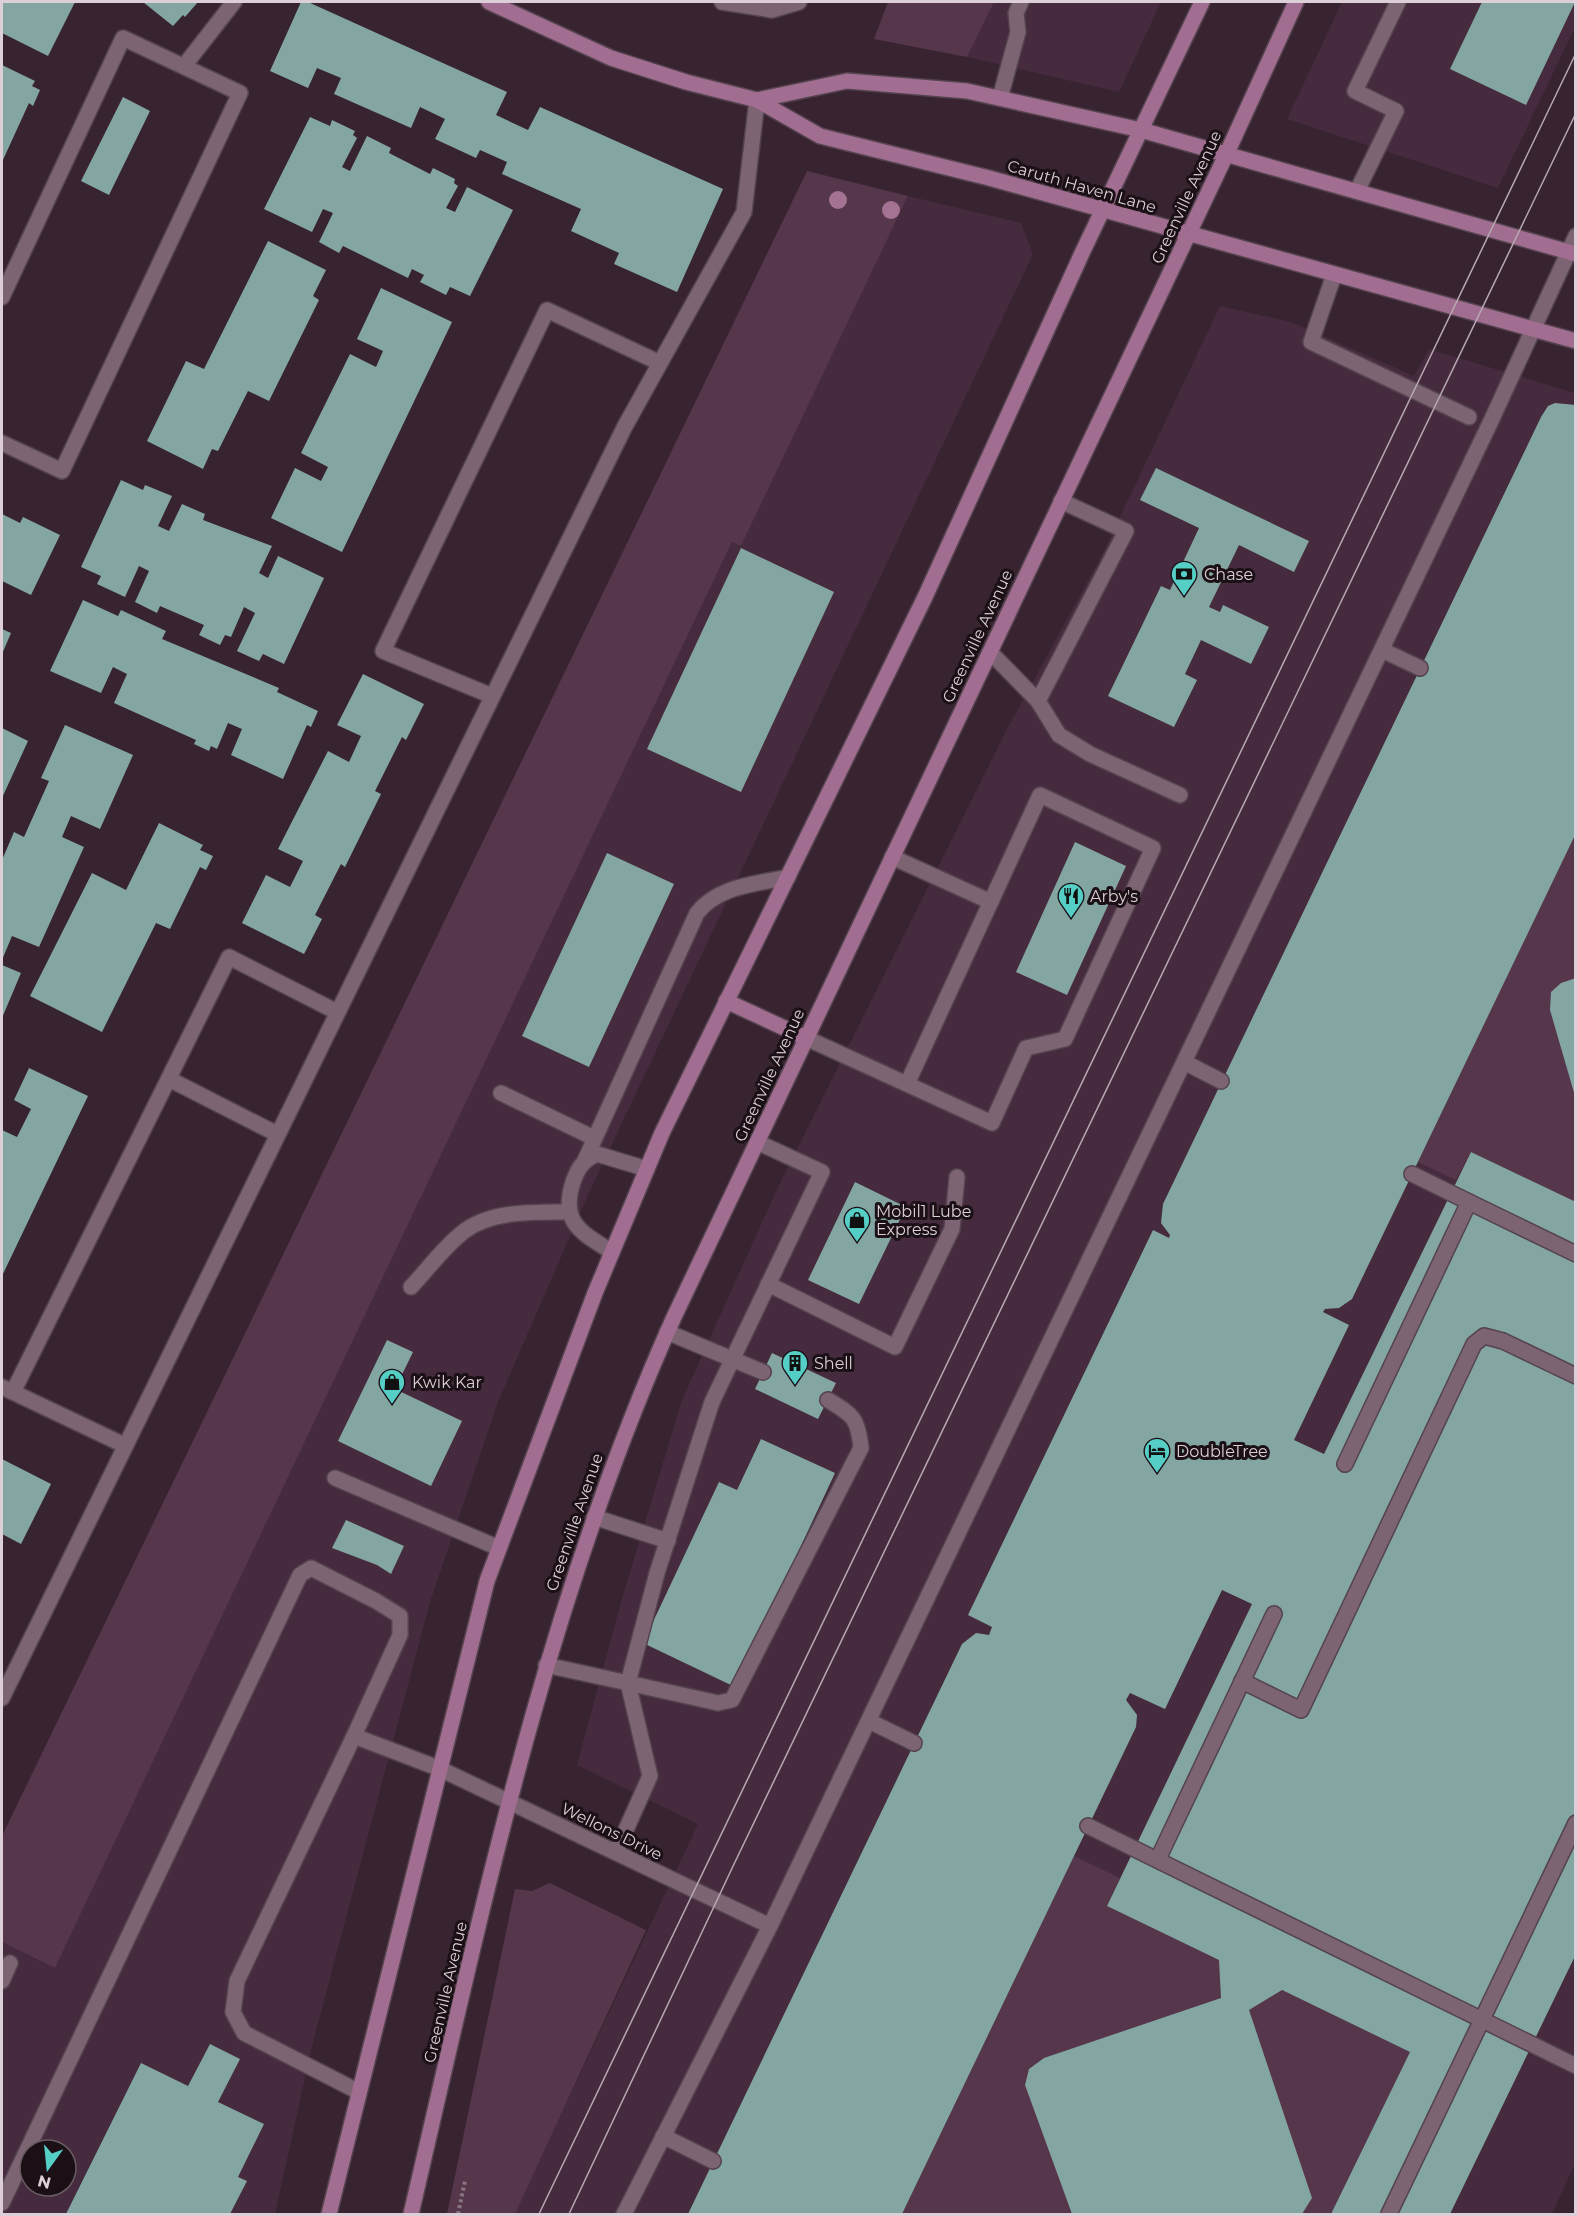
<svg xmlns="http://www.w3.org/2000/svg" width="1577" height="2216" font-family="Montserrat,sans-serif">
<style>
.built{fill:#452b3d;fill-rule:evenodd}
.green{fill:#56364b}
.building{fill:#83a6a2}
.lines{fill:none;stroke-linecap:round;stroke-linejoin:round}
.lane-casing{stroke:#54434e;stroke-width:18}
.street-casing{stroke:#54434e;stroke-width:18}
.secondary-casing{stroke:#54434e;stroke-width:18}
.path{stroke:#887781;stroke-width:4;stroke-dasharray:3 3;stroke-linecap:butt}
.lane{stroke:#7c6473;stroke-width:15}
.street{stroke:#7c6473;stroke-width:15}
.secondary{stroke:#a16d90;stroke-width:15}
.tram{stroke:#b7a9b2;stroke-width:1.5}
.tree{fill:#a47393}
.labels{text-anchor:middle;stroke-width:6;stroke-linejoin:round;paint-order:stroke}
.street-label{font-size:16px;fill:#dccfd7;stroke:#1a1016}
.poi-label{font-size:16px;fill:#dccfd7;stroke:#1a1016;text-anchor:start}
</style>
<rect width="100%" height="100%" fill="#382431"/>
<g class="built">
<polygon points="994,2 1161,2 1119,92 967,57"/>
<polygon points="1342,2 1575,2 1575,27 1498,188 1287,119"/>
<path d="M908,196l113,27 12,31 -446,943 -89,205 -68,200 -118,444 -37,168h-273v-272l53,26 677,-1426 9,4zM30,2150h36v36h-36z"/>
<polygon points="1220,306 1291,322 1414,376 1429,349 1575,393 1576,2161 1552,2214 514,2214 698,1824 577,1765 621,1602 682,1400 778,1187 1006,731 1102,555"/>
</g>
<g class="green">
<polygon points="888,2 994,2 967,57 874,39"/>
<polygon points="807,171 908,196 741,546 732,542 55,1968 2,1942 2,1836"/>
<polygon points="1575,834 1575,1202 1471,1152 1456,1180 1418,1162"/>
<polygon points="1074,1856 1120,1878 1107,1906 1410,2052 1331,2214 902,2214"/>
<polygon points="550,1883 646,1930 515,2214 447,2214 515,1889 532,1891"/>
</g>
<g class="building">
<polygon points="2,2 75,2 48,56 2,33"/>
<polygon points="143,2 198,2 185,17 183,15 173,26"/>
<polygon points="301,2 308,2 507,92 496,115 528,130 540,107 723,189 677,292 614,264 619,253 571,231 581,209 502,174 507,162 480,150 476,158 435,139 445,119 420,107 411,128 334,94 341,78 317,68 308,88 270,71"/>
<polygon points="1482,2 1575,2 1526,105 1450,69"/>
<polygon points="2,65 35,81 32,86 40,90 33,106 29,103 2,162"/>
<polygon points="123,97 150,111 109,195 81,181"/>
<polygon points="310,117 330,126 332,120 355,131 353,135 357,138 342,167 350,171 367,136 391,148 389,153 430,174 433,168 455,179 454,183 458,186 446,208 455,212 467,187 513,210 470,296 450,287 446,295 420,282 424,275 412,269 408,278 343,246 339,253 319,242 333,213 323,209 312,232 264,209"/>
<polygon points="268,241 326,270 313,296 319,300 269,401 248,391 218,451 212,449 203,469 147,441 186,361 204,369"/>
<polygon points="381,288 452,322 342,552 271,518 295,468 321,481 328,467 301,453 350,354 376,367 383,351 357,339"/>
<polygon points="1555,403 1576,405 1576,833 1352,1299 1339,1308 1325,1309 1323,1312 1349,1325 1294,1440 1324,1454 1471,1152 1576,1202 1576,1954 1450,2214 1331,2214 1410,2052 1282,1990 1249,2010 1312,2198 1302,2214 1072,2214 1025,2085 1029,2069 1044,2058 1221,1998 1219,1960 1107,1906 1252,1604 1222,1590 1165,1709 1130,1693 1126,1700 1137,1715 1136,1727 902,2214 688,2214 962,1644 976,1633 989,1635 992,1627 968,1615 1153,1230 1169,1238 1170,1235 1161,1223 1163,1204 1541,417 1548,406"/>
<polygon points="1156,468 1309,541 1294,572 1239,545 1209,607 1220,612 1223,605 1269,627 1251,664 1201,640 1185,674 1197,680 1174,727 1108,696 1161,586 1170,590 1199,528 1140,500"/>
<polygon points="121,480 143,490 145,485 172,496 158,526 169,531 182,504 205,514 203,520 272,546 259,573 268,578 278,556 324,578 284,664 263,654 259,661 237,651 255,613 244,607 231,637 225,635 220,645 199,635 204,625 160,606 157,613 135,602 149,571 139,566 125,597 97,584 101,576 81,567"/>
<polygon points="2,514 20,523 23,517 60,535 31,595 2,581"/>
<polygon points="741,548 834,592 741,792 647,749"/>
<polygon points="83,600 118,616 121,610 166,631 162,639 279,688 277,692 318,711 311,727 307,725 283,779 231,755 242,729 228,723 217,749 211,746 209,751 194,744 196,740 114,703 127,674 113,667 101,693 50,671"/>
<polygon points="2,629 11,633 2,654"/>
<polygon points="363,674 424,704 406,740 402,737 375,791 381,794 345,867 341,864 315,915 322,919 304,954 242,923 266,875 290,887 303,861 278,849 328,751 349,762 361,736 337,725"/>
<polygon points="65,725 133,755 100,829 71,816 62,837 84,847 39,947 12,936 2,960 2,860 14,832 24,837 49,781 41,778"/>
<polygon points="2,728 28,741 2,798"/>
<polygon points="159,823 203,845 200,850 213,856 206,870 200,867 170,929 156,923 102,1032 30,996 92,873 126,890"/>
<polygon points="1075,842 1126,866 1067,995 1016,972"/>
<polygon points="607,853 674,884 589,1067 522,1036"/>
<polygon points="2,965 21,973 2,1018"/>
<polygon points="1576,978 1576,1096 1575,1096 1550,1010 1551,992 1561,983"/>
<polygon points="29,1068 88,1096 2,1276 2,1130 17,1137 31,1109 14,1100"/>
<polygon points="855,1182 906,1207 859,1304 808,1280"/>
<polygon points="387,1340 413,1352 395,1389 462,1421 431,1486 338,1441"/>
<polygon points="772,1353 836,1383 818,1419 755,1389"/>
<polygon points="761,1439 835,1473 735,1687 643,1643 719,1482 737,1490"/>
<polygon points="2,1459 51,1484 21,1544 2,1534"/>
<polygon points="346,1520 404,1546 391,1574 377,1565 332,1548"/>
<polygon points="210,2044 240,2059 218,2102 264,2124 238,2177 247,2181 230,2214 66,2214 141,2063 188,2086"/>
</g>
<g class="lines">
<g class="lane-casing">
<g id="lane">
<polyline points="722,2 772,10 799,2"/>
<polyline points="184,66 234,2"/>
<polyline points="1000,98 1018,32 1016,13 1021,2"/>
<polyline points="1357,191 1396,111 1355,91 1398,2"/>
<polyline points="1334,275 1311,342 1469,417"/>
<polyline points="2,297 123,38 240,93 62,471 2,443"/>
<polyline points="1382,650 1420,668"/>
<polyline points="990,652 1038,701 1059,735 1090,754 1180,795"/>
<polyline points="492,696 383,651 547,310 660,363"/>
<polyline points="1038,701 1126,531 1061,501"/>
<polyline points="892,857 991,902"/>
<polyline points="806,1038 992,1123 1026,1048 1065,1039 1153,848 1040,795 907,1084"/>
<polyline points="1184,1062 1221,1081"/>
<polyline points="169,1079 277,1134"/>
<polyline points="501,1093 594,1138"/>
<path d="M585,1160l112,-247c21,-27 58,-29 91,-36"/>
<polyline points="1412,1174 1469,1202"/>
<path d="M612,1252c-31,-20 -52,-29 -39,-70 5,-14 10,-22 24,-28l50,15"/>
<polyline points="768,1284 895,1347 952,1229 957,1177"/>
<path d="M411,1287c17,-18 32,-39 51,-54 27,-23 74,-21 107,-21"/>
<polyline points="667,1332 763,1372"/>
<polyline points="2,1387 124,1445"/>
<polyline points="13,1392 229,957 337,1012"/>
<polyline points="1345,1464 1469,1202 1576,1254"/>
<polyline points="335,1478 499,1548"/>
<polyline points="594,1517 668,1541"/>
<polyline points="546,1665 628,1683 657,1573 712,1402 822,1172 757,1142"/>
<polyline points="1242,1681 1301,1710 1474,1344 1484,1336 1503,1341 1576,1376"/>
<polyline points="2,1698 624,428 744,212 757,100"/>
<polyline points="869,1721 914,1743"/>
<polyline points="354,1736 237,1981 233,2012 244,2033 359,2092"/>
<polyline points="1088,1826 1576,2066"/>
<path d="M616,1852l34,-76 -22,-93 90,20 14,-3 129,-252c-3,-30 -8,-33 -33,-48"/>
<polyline points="1158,1859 1274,1614"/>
<polyline points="2,1981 10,1963"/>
<polyline points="663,2136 713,2161"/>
<polyline points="2,2203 300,1575 311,1568 376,1601 400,1616 400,1635 354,1736 438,1768"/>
<polyline points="624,2214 770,1926 1491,421 1576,236"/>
<polyline points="1389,2214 1576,1823"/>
</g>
</g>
<g class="street-casing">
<polyline id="street" points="438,1768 770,1926"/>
</g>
<g class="secondary-casing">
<g id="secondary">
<polyline points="489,2 611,58 686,82 757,100 820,136 989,178 1576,341"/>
<polyline points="757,100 847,81 967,91 1141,130 1576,254"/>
<polyline points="726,1001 806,1038"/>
<polyline points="329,2214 487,1581 595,1293 662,1133 925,597 1083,251 1202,2"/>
<path d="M411,2214c71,-304 134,-610 263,-897l553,-1164 69,-151"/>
</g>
</g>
<polyline class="path" points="458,2214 465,2181"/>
<use href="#lane" class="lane"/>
<use href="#street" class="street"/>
<use href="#secondary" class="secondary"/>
<g class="tram">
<polyline points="539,2214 1576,53"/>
<polyline points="569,2214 735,1862 1576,113"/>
</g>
</g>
<g class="tree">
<circle cx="838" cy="200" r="9"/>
<circle cx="891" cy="210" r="9"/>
</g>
<defs>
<g id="bank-pin" transform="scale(1.35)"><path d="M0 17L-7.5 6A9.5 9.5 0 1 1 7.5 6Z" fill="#55cec6" stroke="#1a1016"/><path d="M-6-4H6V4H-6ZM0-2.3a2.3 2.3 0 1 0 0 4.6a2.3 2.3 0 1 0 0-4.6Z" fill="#111"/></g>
<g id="restaurant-pin" transform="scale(1.35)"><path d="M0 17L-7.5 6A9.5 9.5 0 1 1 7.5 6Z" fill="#55cec6" stroke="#1a1016"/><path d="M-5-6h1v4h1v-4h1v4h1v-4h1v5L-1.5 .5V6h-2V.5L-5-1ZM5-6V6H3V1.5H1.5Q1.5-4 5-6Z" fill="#111"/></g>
<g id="shop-pin" transform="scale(1.35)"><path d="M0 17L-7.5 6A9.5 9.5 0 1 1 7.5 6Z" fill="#55cec6" stroke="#1a1016"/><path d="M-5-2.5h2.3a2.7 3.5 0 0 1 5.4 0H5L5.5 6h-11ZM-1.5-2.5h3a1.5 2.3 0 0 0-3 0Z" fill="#111"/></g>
<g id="building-pin" transform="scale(1.35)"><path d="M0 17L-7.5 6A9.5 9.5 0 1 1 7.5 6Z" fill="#55cec6" stroke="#1a1016"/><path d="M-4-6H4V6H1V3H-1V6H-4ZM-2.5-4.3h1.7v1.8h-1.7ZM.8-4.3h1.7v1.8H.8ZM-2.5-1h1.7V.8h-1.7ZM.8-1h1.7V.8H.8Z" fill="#111"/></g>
<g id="hotel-pin" transform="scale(1.35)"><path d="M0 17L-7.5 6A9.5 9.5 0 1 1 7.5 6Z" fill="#55cec6" stroke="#1a1016"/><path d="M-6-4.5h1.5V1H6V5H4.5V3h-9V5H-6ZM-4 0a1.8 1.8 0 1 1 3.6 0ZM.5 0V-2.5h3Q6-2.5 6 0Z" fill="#111"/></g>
</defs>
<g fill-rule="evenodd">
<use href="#bank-pin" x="1184" y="574"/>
<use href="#restaurant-pin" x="1071" y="896"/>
<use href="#shop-pin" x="857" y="1220"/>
<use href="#building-pin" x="795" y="1363"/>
<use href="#shop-pin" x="392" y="1382"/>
<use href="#hotel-pin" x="1157" y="1451"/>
</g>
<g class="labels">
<g class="street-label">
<text transform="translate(1082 186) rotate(16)" y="6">Caruth Haven Lane</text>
<text transform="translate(1186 197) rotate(-65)" y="6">Greenville Avenue</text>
<text transform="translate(977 636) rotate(-65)" y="6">Greenville Avenue</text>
<text transform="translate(769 1075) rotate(-65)" y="6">Greenville Avenue</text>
<text transform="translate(574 1522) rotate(-71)" y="6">Greenville Avenue</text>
<text transform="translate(612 1831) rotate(26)" y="6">Wellons Drive</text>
<text transform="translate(445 1992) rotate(-77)" y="6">Greenville Avenue</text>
</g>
<g class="poi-label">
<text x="1204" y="580">Chase</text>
<text x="1090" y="902">Arby's</text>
<text x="876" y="1217">Mobil1 Lube<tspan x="876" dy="18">Express</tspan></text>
<text x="814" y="1369">Shell</text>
<text x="412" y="1388">Kwik Kar</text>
<text x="1176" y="1457">DoubleTree</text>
</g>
</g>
<rect width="1577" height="2216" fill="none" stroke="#dccfd7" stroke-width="6"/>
<g transform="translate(48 2168) rotate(195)"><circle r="28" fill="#1a1016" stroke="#685c63" stroke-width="1.5"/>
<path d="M0-4.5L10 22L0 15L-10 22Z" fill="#55cec6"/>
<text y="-9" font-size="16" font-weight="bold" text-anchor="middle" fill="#dccfd7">N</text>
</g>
</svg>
